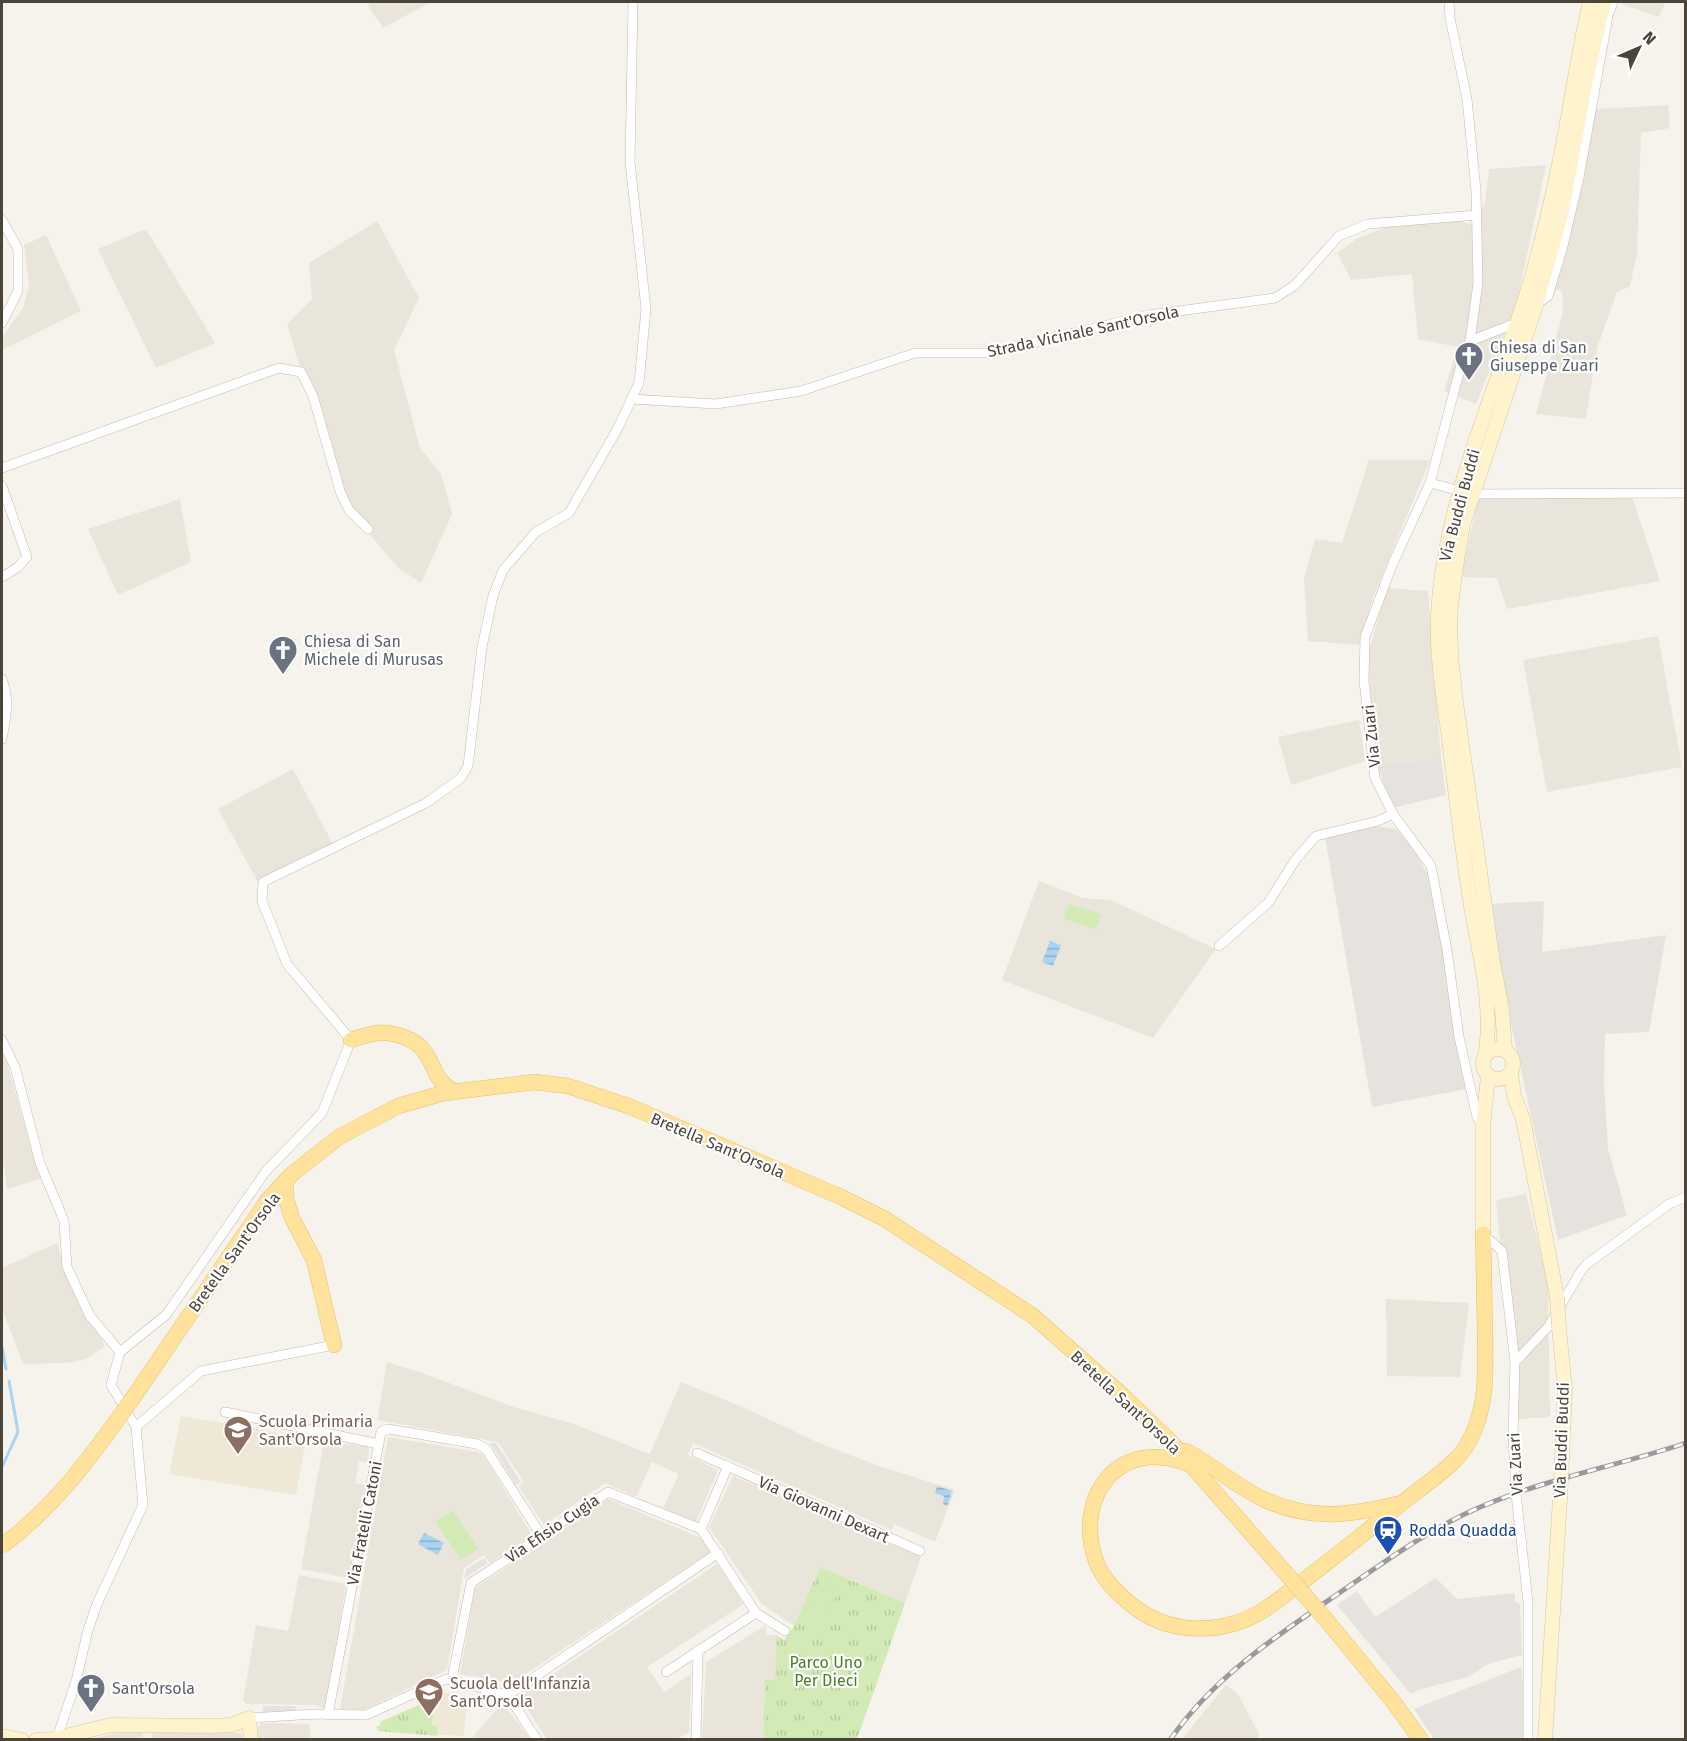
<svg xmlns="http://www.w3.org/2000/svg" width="1687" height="1741" font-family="'Fira Sans',sans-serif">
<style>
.residential{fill:#eae5da}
.industrial{fill:#e6e2dd}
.education{fill:#efe8d6}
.grass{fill:url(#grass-tufts)}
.garden{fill:#d2eab5}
.parking{fill:#e5e3e0}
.water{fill:url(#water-rules)}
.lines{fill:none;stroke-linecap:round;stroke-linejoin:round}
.stream{stroke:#a9d4f2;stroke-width:3}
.street-casing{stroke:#c2bbae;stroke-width:10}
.secondary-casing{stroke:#d6c79b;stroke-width:15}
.primary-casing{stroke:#e6c16a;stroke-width:16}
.street{stroke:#fff;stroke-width:9}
.secondary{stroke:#fff3cd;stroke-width:14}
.primary{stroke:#ffe39c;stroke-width:15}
.rail-casing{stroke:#9a9a9a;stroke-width:5}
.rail{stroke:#fff;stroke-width:3;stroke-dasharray:9;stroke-linecap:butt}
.secondary-bridge-casing{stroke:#d6c79b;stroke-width:15;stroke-linecap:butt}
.primary-bridge-casing{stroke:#e6c16a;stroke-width:16;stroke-linecap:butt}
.secondary-bridge{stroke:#fff3cd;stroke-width:14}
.primary-bridge{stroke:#ffe39c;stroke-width:15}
.labels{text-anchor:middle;stroke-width:4.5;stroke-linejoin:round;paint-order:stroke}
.street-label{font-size:16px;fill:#4b4439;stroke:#fff}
.worship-label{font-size:16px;fill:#5b616d;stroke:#fff;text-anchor:start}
.education-label{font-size:16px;fill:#785e54;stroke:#fff;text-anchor:start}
.transit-label{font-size:16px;fill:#164399;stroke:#fff;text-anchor:start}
.park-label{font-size:16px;fill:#4a7f2a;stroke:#fff}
</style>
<defs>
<pattern id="grass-tufts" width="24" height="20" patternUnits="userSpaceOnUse" patternTransform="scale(1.5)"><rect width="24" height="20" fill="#d2eab5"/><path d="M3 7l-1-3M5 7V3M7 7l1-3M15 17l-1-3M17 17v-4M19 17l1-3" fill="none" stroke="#b6ca9c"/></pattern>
<pattern id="water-rules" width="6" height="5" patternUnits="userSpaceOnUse" patternTransform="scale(1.5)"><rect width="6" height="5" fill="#a9d4f2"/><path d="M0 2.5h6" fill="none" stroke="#8caec5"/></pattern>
</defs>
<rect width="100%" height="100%" fill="#f6f3ec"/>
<g class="residential">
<polygon points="366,2 431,2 383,28"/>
<polygon points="1617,2 1666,2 1658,17"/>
<polygon points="1668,105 1670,128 1641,133 1637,253 1630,286 1617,292 1597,348 1586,419 1536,414 1563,312 1562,291 1541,289 1596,109"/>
<polygon points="1546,165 1517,302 1476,404 1444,391 1458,347 1418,339 1412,274 1351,280 1337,253 1358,238 1411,218 1441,217 1472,224 1485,203 1489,169"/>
<polygon points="377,221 419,298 394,350 420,448 441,474 452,514 421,583 399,568 349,511 331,472 287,324 312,299 309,263"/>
<polygon points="146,229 215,343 156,368 98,249"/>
<polygon points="46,235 81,311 2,350 2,337 23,308 29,285 24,245"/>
<polygon points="1369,460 1430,460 1372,600 1359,645 1308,641 1304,578 1315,539 1342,543"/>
<polygon points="1478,497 1632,497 1660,581 1507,609 1497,578 1461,577"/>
<polygon points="180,499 191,562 118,595 88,529"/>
<polygon points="1387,588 1428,591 1441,757 1378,766 1374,758 1368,654"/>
<polygon points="1658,636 1682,767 1547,792 1523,660"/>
<polygon points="1359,720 1365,761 1291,785 1278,737"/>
<polygon points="293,769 334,846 260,886 218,809"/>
<polygon points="1039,881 1083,898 1111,900 1216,949 1153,1038 1002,980"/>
<polygon points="2,1049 3,1049 40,1179 7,1189 2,1154"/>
<polygon points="1526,1194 1548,1283 1550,1417 1518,1419 1496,1200"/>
<polygon points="57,1243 63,1263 105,1346 87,1359 66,1363 23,1364 2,1308 2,1268"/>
<polygon points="1386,1299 1469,1303 1460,1377 1387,1376"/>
<polygon points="387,1362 422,1373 517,1408 574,1424 650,1454 681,1382 747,1409 819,1443 876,1465 955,1490 935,1542 894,1524 892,1530 693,1443 688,1455 718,1470 696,1522 663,1508 679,1474 652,1462 636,1497 605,1483 544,1525 518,1486 524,1482 498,1442 377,1420"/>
<polygon points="388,1437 478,1452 483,1455 532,1535 490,1563 484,1555 464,1568 447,1670 364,1710 340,1709"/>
<polygon points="324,1441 369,1447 368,1463 359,1461 355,1483 365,1485 348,1578 301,1569"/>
<polygon points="733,1476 921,1557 905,1603 820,1567 794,1626 762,1604 709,1527"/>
<polygon points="608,1499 701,1538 710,1552 512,1683 460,1674 475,1588"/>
<polygon points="717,1564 744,1604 647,1667 664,1692 691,1674 689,1732 678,1739 547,1739 519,1697"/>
<polygon points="299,1575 346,1584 326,1707 324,1709 315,1705 246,1704 243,1700 256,1625 288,1631"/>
<polygon points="766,1625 766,1635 776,1635 775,1680 765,1680 763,1739 702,1740 706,1662"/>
<polygon points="1226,1685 1238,1694 1259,1734 1258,1739 1182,1739"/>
<polygon points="503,1703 530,1739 473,1739 473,1736"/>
<polygon points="261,1723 309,1724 311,1739 258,1739 257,1728"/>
<polygon points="151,1732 240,1733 245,1736 247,1739 152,1739"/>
<polygon points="117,1733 143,1733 143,1739 90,1739"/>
</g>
<g class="industrial">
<polygon points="1441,757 1446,795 1392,808 1378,766"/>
<polygon points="1375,826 1396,829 1412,847 1433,884 1466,1089 1372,1107 1325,837"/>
<polygon points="1544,901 1542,952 1666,935 1649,1032 1605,1034 1604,1081 1608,1149 1627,1215 1558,1240 1485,904"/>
<polygon points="1436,1578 1457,1599 1515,1593 1515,1602 1520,1604 1522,1655 1488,1664 1468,1677 1421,1689 1411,1694 1337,1605 1357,1591 1375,1617"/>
<polygon points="1521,1667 1529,1739 1434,1739 1414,1709"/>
</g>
<g class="education">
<polygon points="181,1416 225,1423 225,1426 233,1427 235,1422 248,1424 248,1427 306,1438 296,1495 169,1474"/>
<polygon points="443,1692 472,1699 470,1711 466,1711 464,1736 379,1731 376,1727 381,1725 380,1722 440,1695 442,1696"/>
</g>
<g class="grass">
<polygon points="820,1567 905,1603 857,1739 763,1740 765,1680 775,1680 776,1635 784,1640 794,1626"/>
<polygon points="435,1698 432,1725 437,1726 438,1736 379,1731 376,1727 381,1725 380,1722"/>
</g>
<g class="garden">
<polygon points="1069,904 1101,914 1096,929 1064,919"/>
<polygon points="453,1511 478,1549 461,1560 436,1522"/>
<polygon points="820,1579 840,1588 824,1624 804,1616"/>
</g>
<g class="parking">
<polygon points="490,1443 496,1443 521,1482 516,1485"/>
<polygon points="484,1558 488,1563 464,1579 466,1569"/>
<polygon points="263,1706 296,1706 295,1712 263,1712"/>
</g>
<g class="water">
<polygon points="1050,941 1061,945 1053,966 1042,962"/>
<polygon points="937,1486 952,1491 947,1506 943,1504 944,1496 935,1493"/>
<polygon points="424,1533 444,1543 438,1555 418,1544"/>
</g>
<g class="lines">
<g class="stream">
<polyline points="2,1347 6,1369"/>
<polyline points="2,1467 18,1432 9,1381"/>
</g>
<g class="street-casing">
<g id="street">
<polyline points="1449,2 1450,18 1467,99 1476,191 1478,283 1470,341 1516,323"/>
<polyline points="2,220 18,249 18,291 2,323"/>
<polyline points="1536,305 1548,296 1562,250 1579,178 1608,16 1613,2"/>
<polyline points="1470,341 1461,365 1430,483 1393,563 1365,637 1364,681 1375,778 1393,814 1431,866 1447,950 1459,1037 1477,1117 1483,1126"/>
<polyline points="631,399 716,404 801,391 915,353 990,353 1149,315 1275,298 1295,285 1339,236 1368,224 1477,215"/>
<polyline points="2,468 279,368 301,372 313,396 341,494 349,510 368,529"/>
<polyline points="1430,483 1460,491"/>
<polyline points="2,486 27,557 18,567 2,577"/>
<polyline points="1472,494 1686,493"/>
<path d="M2,679c8,21 4,39 0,60"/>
<polyline points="1219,946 1268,903 1296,859 1316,836 1378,821 1393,814"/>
<polyline points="2,1040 15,1067 40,1163 64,1221 67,1267 90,1316 120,1352 111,1385 136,1427 143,1505 97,1604 88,1630 76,1681 57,1738"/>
<polyline points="1483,1234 1502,1251 1515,1362 1513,1436 1516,1494 1528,1602 1528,1740"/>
<polyline points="120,1352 166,1315 266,1171 322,1113 351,1040 287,964 262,901 263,882 426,803 461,778 468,766 482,647 493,596 503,570 536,532 569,513 618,428 639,383 646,309 630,162 633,2"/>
<polyline points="1515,1362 1548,1327 1581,1271 1587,1264 1669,1204 1686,1197"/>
<polyline points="225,1412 379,1444"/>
<polyline points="136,1427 201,1371 334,1345"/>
<polyline points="697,1453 920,1551"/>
<polyline points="701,1529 728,1466"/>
<polyline points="666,1672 756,1613"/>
<polyline points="452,1679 471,1583 608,1492 701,1529 756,1613 785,1631"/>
<polyline points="508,1695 718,1553"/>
<polyline points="508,1695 537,1740"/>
<polyline points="328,1715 381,1432 388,1429 477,1444 486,1449 541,1535"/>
<polyline points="249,1718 316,1714 366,1715 446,1679 508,1695"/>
<polyline points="696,1740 698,1650"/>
</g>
</g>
<g class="secondary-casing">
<g id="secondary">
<circle cx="1498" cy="1064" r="15"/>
<polyline points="1505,1050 1502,1009 1493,963 1456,703 1451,656 1450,616 1455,573 1463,524 1536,305 1562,211 1586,80 1604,2"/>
<path d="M1485,1056c9,-49 -6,-102 -14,-150 -9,-55 -15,-111 -22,-167 -5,-40 -13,-82 -11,-124 6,-112 55,-216 89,-323 15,-48 26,-97 36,-147 9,-48 16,-96 27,-143"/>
<polyline points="1511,1073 1514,1096 1523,1119 1557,1297"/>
<polyline points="1483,1234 1483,1126 1488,1076"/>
<polyline points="1559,1328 1565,1389 1562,1457"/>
<polyline points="2,1736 22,1740"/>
<polyline points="36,1740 53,1739 111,1725 212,1726 232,1725 249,1718 251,1740"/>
<polyline points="1545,1740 1560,1499"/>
</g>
</g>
<g class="primary-casing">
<g id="primary">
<path d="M351,1040c9,-3 18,-6 27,-7 14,-2 38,6 46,18 14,19 7,25 30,41"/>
<polyline points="286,1180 286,1199 292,1218 314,1260 334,1345"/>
<polyline points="133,1398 267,1201 292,1174 339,1137 398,1106 444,1093 535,1082 568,1086 631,1107 841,1197 885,1219 1033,1316 1120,1393 1170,1441 1284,1571"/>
<path d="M1186,1451c25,13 50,35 75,47 48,23 86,18 136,6"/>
<path d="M1188,1464c-69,-28 -115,33 -92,97 7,20 25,36 41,48 29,21 66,24 99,14 24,-7 43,-24 62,-38 33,-25 66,-52 99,-78 19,-16 40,-29 57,-46 9,-8 15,-18 20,-30 14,-33 11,-67 11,-102 -1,-32 -1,-64 -2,-95"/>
<polyline points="1328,1622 1392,1700 1421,1740"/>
</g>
</g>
<use href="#street" class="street"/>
<use href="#secondary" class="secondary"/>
<use href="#primary" class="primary"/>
<g class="rail-casing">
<path id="rail" d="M1170,1740c45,-65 111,-107 175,-151 45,-31 89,-63 140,-84 65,-27 135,-40 201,-62"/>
</g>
<use href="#rail" class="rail"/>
<g class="secondary-bridge-casing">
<g id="secondary-bridge">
<polyline points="1557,1297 1559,1328"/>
<polyline points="1560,1499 1562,1457"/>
</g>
</g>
<g class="primary-bridge-casing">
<g id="primary-bridge">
<path d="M2,1546c55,-41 91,-92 131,-148"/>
<polyline points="1284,1571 1328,1622"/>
</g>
</g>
<use href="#secondary-bridge" class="secondary-bridge"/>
<use href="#primary-bridge" class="primary-bridge"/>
</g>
<defs>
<g id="church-pin" transform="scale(1.5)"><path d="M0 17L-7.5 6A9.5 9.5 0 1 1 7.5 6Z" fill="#6b7280" stroke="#fff"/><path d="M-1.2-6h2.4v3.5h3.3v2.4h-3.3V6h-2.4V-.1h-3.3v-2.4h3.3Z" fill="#fff"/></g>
<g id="school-pin" transform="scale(1.5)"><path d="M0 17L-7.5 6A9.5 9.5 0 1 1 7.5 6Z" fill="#8d6e63" stroke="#fff"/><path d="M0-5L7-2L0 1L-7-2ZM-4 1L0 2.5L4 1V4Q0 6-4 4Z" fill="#fff"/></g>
<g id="station-pin" transform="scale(1.5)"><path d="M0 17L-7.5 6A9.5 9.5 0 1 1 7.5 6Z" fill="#1a4fb4" stroke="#fff"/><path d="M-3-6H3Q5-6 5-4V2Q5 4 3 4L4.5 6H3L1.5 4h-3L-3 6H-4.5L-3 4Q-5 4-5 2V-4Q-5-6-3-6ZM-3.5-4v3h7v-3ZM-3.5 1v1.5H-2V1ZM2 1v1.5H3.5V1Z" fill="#fff"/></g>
</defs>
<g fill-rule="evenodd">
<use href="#church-pin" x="1469" y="356"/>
<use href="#church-pin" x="283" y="650"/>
<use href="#school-pin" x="238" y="1430"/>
<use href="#station-pin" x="1388" y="1530"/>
<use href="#church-pin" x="91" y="1688"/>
<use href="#school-pin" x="429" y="1692"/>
</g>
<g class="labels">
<g class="street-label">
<text transform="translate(1083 331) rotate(-12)" y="6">Strada Vicinale Sant'Orsola</text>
<text transform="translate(1459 505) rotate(-75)" y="6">Via Buddi Buddi</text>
<text transform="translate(1371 736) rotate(-96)" y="6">Via Zuari</text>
<text transform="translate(718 1145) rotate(23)" y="6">Bretella Sant'Orsola</text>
<text transform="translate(234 1252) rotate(-54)" y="6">Bretella Sant'Orsola</text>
<text transform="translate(1126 1402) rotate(43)" y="6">Bretella Sant'Orsola</text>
<text transform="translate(1561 1440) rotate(-88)" y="6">Via Buddi Buddi</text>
<text transform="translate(1515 1464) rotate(-93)" y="6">Via Zuari</text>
<text transform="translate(824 1509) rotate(24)" y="6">Via Giovanni Dexart</text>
<text transform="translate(364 1523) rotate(-79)" y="6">Via Fratelli Catoni</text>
<text transform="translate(552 1528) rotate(-34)" y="6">Via Efisio Cugia</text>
</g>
<g class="worship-label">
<text x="1490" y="353">Chiesa di San<tspan x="1490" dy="18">Giuseppe Zuari</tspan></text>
<text x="304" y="647">Chiesa di San<tspan x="304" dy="18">Michele di Murusas</tspan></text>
<text x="112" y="1694">Sant'Orsola</text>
</g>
<g class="education-label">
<text x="259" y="1427">Scuola Primaria<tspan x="259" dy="18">Sant'Orsola</tspan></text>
<text x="450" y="1689">Scuola dell'Infanzia<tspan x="450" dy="18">Sant'Orsola</tspan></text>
</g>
<g class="transit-label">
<text x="1409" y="1536">Rodda Quadda</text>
</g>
<g class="park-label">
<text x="826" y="1668">Parco Uno<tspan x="826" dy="18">Per Dieci</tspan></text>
</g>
</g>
<rect width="1687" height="1741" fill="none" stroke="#4b4439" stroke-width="6"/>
<g transform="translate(1639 48) rotate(46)" stroke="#ffffff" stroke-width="4.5" paint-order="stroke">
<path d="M0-4.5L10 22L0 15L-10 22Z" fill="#4b4439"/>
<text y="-9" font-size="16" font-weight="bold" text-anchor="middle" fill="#4b4439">N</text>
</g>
</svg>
